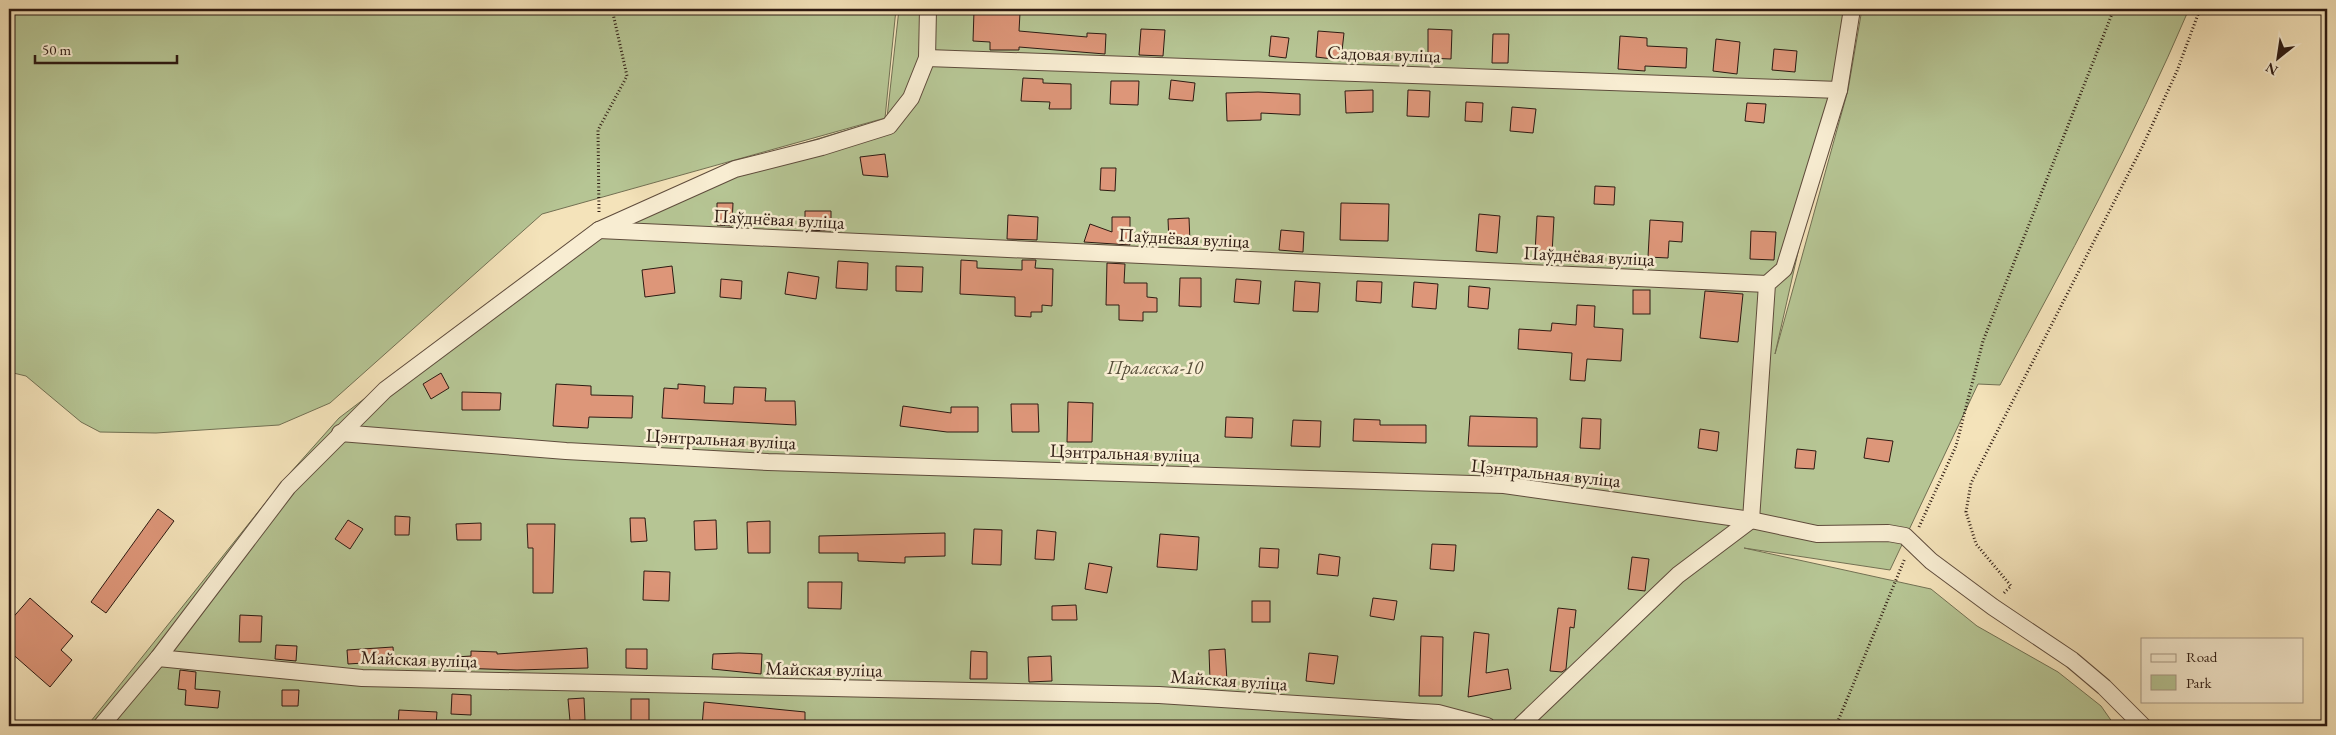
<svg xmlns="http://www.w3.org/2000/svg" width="2336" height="735" font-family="'EB Garamond',serif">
  <rect width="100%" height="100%" fill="#f4e3ba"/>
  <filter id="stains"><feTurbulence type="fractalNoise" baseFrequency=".004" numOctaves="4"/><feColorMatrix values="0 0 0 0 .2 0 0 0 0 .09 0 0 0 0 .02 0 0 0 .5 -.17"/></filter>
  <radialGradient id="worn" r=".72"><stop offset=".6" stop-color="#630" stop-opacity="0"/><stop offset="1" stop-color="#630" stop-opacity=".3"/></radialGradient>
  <!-- green -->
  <g fill="#b6c594" stroke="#727053">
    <path d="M9,9h887l-11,109 -343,96 -212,189 -51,22 -123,8 -56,-1 -19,-10 -55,-46 -17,-4z"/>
    <path d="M899,9h954l-78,345 73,-264 14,-81h327c-55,129 -122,252 -189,376l-22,-1 -88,186 -146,-22 187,41 46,37 81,46 43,34 14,20h-2028l195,-244 57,-64 251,-191 144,-63 153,-46z"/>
  </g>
  <!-- building -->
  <g fill="#dd9679" stroke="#2d1a12">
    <path d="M974,11l46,2 -1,18 68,6v-4l19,1 -1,20 -86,-7v3h-29v-8l-17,-1z"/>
    <path d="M1141,29l24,1 -2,26 -24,-1z"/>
    <path d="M1428,29l24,1 -1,29 -23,-1z"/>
    <path d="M1318,31l26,2 -3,27 -25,-3z"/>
    <path d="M1493,34h16l-1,29h-16z"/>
    <path d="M1271,36l18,2 -3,20 -17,-2z"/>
    <path d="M1620,36l27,2v8l40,2 -1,20 -41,-2v5l-27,-2z"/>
    <path d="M1716,39l24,3 -3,32 -24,-3z"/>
    <path d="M1774,49l23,2 -2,21 -23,-2z"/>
    <path d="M1023,78l20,1v4l28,1v25h-22l1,-7 -29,-1z"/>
    <path d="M1171,80l24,3 -2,18 -24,-2z"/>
    <path d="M1111,81h28l-1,24 -28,-1z"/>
    <path d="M1373,90v22l-27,1 -1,-22z"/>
    <path d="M1408,90l22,1 -1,26 -22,-1z"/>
    <path d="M1258,92l42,2v21l-39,-2v7l-34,1 -1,-28z"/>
    <path d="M1466,102l17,1 -1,19 -17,-1z"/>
    <path d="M1747,103l19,1 -2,19 -19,-2z"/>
    <path d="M1512,107l24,2 -3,24 -23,-2z"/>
    <path d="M885,154l3,23 -25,-2 -3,-18z"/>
    <path d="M1101,168h15l-1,23 -15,-1z"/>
    <path d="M1595,186l20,1 -1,18 -20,-1z"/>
    <path d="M717,203h16l-1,23 -15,-1z"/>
    <path d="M1341,203l48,1 -1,37 -48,-1z"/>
    <path d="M805,211h26v20l-26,-1z"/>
    <path d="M1479,214l21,2 -3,37 -21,-2z"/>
    <path d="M1008,215l30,2 -1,23 -30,-1z"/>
    <path d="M1537,216l17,1 -2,37 -17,-1z"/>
    <path d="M1112,217h18v28l-46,-3 6,-18 22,8z"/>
    <path d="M1189,218l1,24 -21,1 -1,-24z"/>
    <path d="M1650,220l33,2 -1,20 -13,-1 -1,17 -20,-1z"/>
    <path d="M1281,230l23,2 -1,20 -24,-2z"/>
    <path d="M1751,231l25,1 -2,28 -24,-1z"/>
    <path d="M961,260l16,1v7l45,2v-10h14l-1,8 18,1 -1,37 -10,-1v7h-11v5l-16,-1v-19l-55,-3z"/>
    <path d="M838,261l30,2 -1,27 -31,-2z"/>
    <path d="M1107,263l18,1 -1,19h23v14l10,1v14h-14v9l-24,-1v-15h-13z"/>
    <path d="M672,266l3,27 -30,4 -3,-27z"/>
    <path d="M896,266l27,1 -1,25 -26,-1z"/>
    <path d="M788,272l31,5 -3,22 -31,-5z"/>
    <path d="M1180,278h21v29l-22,-1z"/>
    <path d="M721,279l21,2 -1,18 -21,-2z"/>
    <path d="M1236,279l25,2 -2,23 -25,-2z"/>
    <path d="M1295,281l25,2 -2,29 -25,-1z"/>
    <path d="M1357,281l25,1 -1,21 -25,-2z"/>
    <path d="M1414,282l24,2 -2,25 -24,-2z"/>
    <path d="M1469,286l21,2 -2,21 -20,-2z"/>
    <rect x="1633" y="290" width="17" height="24"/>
    <path d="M1705,291l38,3 -5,48 -38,-4z"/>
    <path d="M1577,305l18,1 -1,21 29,2 -2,32 -34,-2 -2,22 -15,-1 2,-27 -54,-4 1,-20 32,2 1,-8 24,2z"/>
    <path d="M441,373l8,15 -18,11 -8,-15z"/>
    <path d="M556,384l35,2v9l42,1 -1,22 -43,-1 -1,11 -35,-2z"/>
    <path d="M678,384l27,2 -1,17 29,1 1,-17 32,1 -1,13h30l1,24 -134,-7 2,-30 14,1z"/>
    <path d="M462,392l39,1 -1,17h-38z"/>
    <path d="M1068,402l25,1 -1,39h-25z"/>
    <path d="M1011,404h27l1,28h-27z"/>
    <path d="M903,406l48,7v-6h27v25h-31l-47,-6z"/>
    <path d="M1470,416l67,2v29l-69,-1z"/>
    <path d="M1226,417l27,1 -1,20 -27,-1z"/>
    <path d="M1582,418l19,1 -1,30 -20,-1z"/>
    <path d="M1354,419l26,1v5h46v18l-73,-2z"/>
    <path d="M1293,420l28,1 -1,26 -29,-1z"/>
    <path d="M1700,429l19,3 -2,19 -19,-3z"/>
    <path d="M1867,438l26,3 -4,21 -25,-4z"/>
    <path d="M1797,449l19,2 -2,18 -19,-1z"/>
    <path d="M158,509l16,12 -68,92 -15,-11z"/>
    <path d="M395,516l15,1 -1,18h-14z"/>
    <path d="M630,518h15l2,23 -16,1z"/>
    <path d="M348,520l15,9 -13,20 -15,-10z"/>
    <path d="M716,520l1,29 -22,1 -1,-29z"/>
    <path d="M770,521v32h-22l-1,-31z"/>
    <path d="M481,523v17h-24l-1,-16z"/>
    <path d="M527,524h28l-2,69h-20v-45h-5z"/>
    <path d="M974,529l28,1 -1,35 -29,-1z"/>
    <path d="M1037,530l19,2 -2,28 -19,-1z"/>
    <path d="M945,533v23l-40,1v6l-47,-2v-8h-39v-17z"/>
    <path d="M1160,534l39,3 -2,33 -40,-3z"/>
    <path d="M1432,544l24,1 -2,26 -24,-2z"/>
    <path d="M1260,548l19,1 -1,19 -19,-1z"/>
    <path d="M1319,554l21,3 -2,19 -21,-2z"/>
    <path d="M1632,557l17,2 -4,32 -17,-2z"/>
    <path d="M1089,563l23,4 -5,26 -22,-4z"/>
    <path d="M644,571l26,1 -1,29 -26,-1z"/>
    <path d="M808,582h34l-1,27 -33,-1z"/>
    <path d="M30,598l43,38 -12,14 11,10 -22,27 -41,-36v-29z"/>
    <path d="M1373,598l24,3 -3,19 -24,-4z"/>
    <rect x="1252" y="601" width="18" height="21"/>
    <path d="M1076,605l1,15h-25v-14z"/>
    <path d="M1558,608l18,2 -2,18 -4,-1 -4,42 -4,3 -12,-1z"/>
    <path d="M240,615l22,1 -1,26h-22z"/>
    <path d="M1474,632l15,2 -3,39 22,-4 3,20 -43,8z"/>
    <path d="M1421,636l22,1 -1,59h-23z"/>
    <path d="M276,645l21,1 -1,15 -21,-2z"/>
    <path d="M393,647l1,14 -46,3 -1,-14z"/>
    <path d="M587,648l1,20 -71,2 -61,-2v-11l15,-1v-5l26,1v2z"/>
    <path d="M626,649h21v20l-21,-1z"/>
    <path d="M1225,649l2,32h-17l-1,-31z"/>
    <path d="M971,651l16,1v27h-17z"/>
    <path d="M739,653l23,1 -1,20 -49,-5 1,-15z"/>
    <path d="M1309,653l29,3 -4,28 -28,-3z"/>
    <path d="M1051,656l1,25 -23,1 -1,-25z"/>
    <path d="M180,670l16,2 -1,17 25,2 -2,17 -33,-3 1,-15 -8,-1z"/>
    <path d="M282,690h17l-1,16h-16z"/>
    <path d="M452,694l19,1v20l-20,-1z"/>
    <path d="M584,698l1,22 -15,1 -2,-22z"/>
    <rect x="631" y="699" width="18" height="27"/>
    <path d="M704,702l101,10v14h-103z"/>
    <path d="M399,710l38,2 -1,14h-38z"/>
  </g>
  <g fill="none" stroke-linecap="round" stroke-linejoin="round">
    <!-- minor casing -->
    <g stroke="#5f4c3c" stroke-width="18">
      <g id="minor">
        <path d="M927,58l912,32"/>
        <path d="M599,230l1168,54"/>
        <path d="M340,433l226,18 202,11 736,23 247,35 66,14 71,-1 17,3 26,25 62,46 79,53 32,27 39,39"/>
        <path d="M158,658l204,20 797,17 279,18 49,13"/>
        <path d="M101,726l57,-68 130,-171 97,-97 214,-160 136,-61 87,-22 67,-21 22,-28 16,-40 1,-49"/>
        <path d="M1520,726l158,-151 73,-55 16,-236 17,-15 55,-179 13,-81"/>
      </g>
    </g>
    <!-- path -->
    <g stroke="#2d1a12" stroke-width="3" stroke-dasharray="1 2.5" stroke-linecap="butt">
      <path d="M599,212l-1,-82 29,-54 -15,-67"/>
      <path d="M1919,527l37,-81 27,-105 131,-332"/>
      <path d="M2004,593l7,-7 -35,-42 -10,-32 5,-29 172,-338 34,-74 23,-62"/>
      <path d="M1836,726l69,-168"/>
    </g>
    <!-- minor -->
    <use href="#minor" stroke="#f8edd2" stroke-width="16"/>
  </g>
  <g text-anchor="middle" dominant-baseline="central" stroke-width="5" stroke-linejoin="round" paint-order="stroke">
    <!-- street labels -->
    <g font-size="19" fill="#2d1a12" stroke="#f8edd2">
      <text transform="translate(1384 54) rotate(2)">Садовая вуліца</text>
      <text transform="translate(779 219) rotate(3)">Паўднёвая вуліца</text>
      <text transform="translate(1184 238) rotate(3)">Паўднёвая вуліца</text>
      <text transform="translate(1589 256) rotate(3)">Паўднёвая вуліца</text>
      <text transform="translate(721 439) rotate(3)">Цэнтральная вуліца</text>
      <text transform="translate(1125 453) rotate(2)">Цэнтральная вуліца</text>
      <text transform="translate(1546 473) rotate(6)">Цэнтральная вуліца</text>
      <text transform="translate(419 659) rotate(2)">Майская вуліца</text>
      <text transform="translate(824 669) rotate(1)">Майская вуліца</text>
      <text transform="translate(1229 680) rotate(4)">Майская вуліца</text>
    </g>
    <!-- park labels -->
    <g font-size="19" font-style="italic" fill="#564d39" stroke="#f8edd2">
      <text x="1155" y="367">Пралеска-10</text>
    </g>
  </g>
  <!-- margin -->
  <rect width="2336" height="735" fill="none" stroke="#f4e3ba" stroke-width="30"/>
  <rect x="10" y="10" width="2316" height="715" fill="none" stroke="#2d1a12" stroke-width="2.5"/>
  <rect x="15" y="15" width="2306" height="705" fill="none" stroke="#2d1a12"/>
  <!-- legend -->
  <rect x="2141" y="638" width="162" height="65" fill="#f8edd2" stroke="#a79985"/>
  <rect x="2151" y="654" width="25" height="8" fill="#f8edd2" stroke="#a79985"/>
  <text x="2186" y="662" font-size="15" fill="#2d1a12">Road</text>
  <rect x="2151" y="675" width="25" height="15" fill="#b6c594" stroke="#a79985"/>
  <text x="2186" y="688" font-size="15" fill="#2d1a12">Park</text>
  <!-- north arrow -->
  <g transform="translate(2278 58) rotate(210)" stroke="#f8edd2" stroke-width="4" paint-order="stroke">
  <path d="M0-4L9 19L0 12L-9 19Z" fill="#2d1a12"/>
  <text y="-8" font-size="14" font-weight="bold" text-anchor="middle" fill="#2d1a12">N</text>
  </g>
  <!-- scale -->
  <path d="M35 55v8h142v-8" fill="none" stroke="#2d1a12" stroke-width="2.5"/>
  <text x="42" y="55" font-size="15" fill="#2d1a12" stroke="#f8edd2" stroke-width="4" paint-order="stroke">50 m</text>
  <rect width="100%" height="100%" filter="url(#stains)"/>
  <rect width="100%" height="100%" fill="url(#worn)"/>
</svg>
